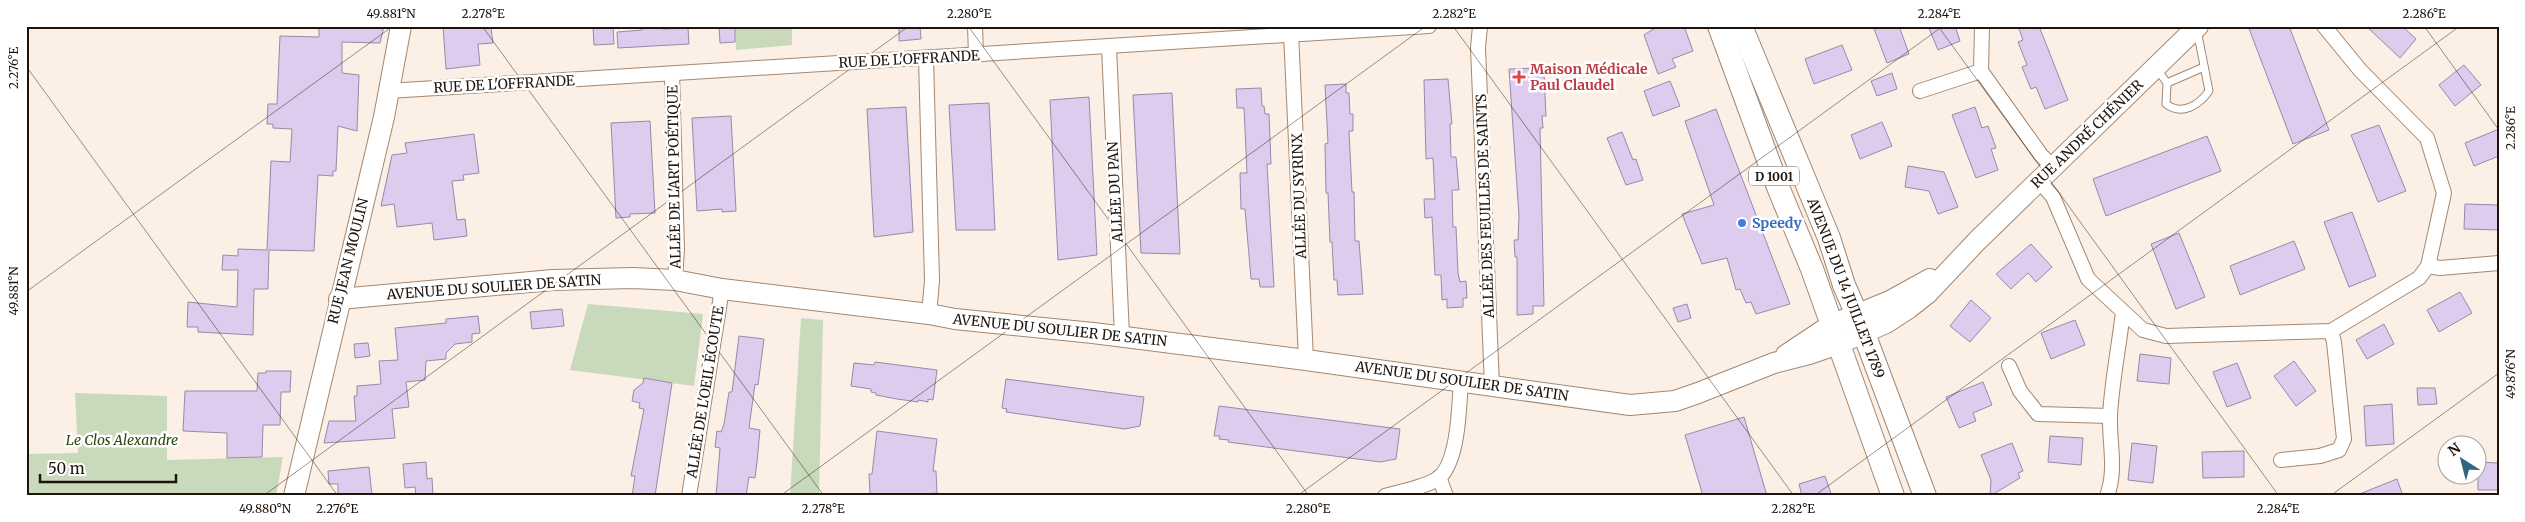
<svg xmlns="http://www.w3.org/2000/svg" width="2525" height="522" font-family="Merriweather,serif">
  <rect width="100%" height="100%" fill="#fcefe5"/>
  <!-- green -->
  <g fill="#c9dabc">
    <path d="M735,26h57v19l-56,5z"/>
    <path d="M588,304l115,10 -9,72 -124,-16z"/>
    <path d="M801,318l22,2 -4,176h-29z"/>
    <path d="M75,393l92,3v64l116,-3 -7,39h-250v-42l52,-1z"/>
  </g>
  <!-- building -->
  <g fill="#dce" stroke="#9989a9">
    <path d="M319,26h65l-4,17 -38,-1v31l17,2 -2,56 -19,-5 -2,45h-3v5l-15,-1 -4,76 -45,-1 -1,39h-14l-1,46 -55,-3v-5h-11l1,-25 49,5 1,-37h-16l1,-15 15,1v-7l29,1 4,-89 19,1 2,-33 -19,-1v-4h-6l1,-20h9l3,-68 39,1z"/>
    <path d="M443,26l48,2 2,15 -15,1 2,21 -34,4z"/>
    <path d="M593,26h20l1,18 -20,1z"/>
    <path d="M642,26h20l1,3 25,-1 1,16 -71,4 -1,-16 25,-2z"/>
    <path d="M719,26h16v16l-15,1z"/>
    <path d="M899,26h21l1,13 -22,2z"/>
    <path d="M1658,26h26l9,25 -21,8 4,8 -18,7 -14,-39z"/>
    <path d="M1873,26h26l10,28 -22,9z"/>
    <path d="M1928,26h27l5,15 -22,9z"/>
    <path d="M2018,26h21l29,74 -23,9 -9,-22 -5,2 -9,-22 5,-2 -9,-23 5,-2z"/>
    <path d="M2248,26h41l40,104 -36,14z"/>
    <path d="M2366,26h36l14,13 -16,19z"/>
    <path d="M1842,45l10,25 -38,14 -9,-25z"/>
    <path d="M2464,65l17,20 -26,21 -16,-21z"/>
    <path d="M1540,68v6l4,-1 2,43h-4l1,12h-3l4,178h-11v8l-16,1v-58h-2l-1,-17h4l1,-24 -10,-147z"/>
    <path d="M1892,73l5,16 -20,7 -6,-15z"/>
    <path d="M1448,79l4,45h-2l1,33h5l3,33h-7l1,37h3l2,46 2,9 6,-1 1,17h-4v9l-16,1v-9l-5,1 -1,-25h-6l-3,-58 -7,1 -1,-19h11l-2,-41 -7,1 -2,-79z"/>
    <path d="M1670,81l10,25 -27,10 -9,-25z"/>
    <path d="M1346,84v9h3l1,21h3v17h-4l3,61h2l1,49h4l4,53 -25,1 -1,-15h-3l-2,-38h-2l-2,-49h-2l-1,-49 3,-1 -3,-58z"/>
    <path d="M1261,88l1,18h2l1,8h4l2,50h-4l7,123h-14l-1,-8h-8l-6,-70h-4l-1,-36h7l-3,-65h-7l-1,-19z"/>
    <path d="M1172,93l8,161 -39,-1 -8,-158z"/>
    <path d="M1089,97l8,158 -39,5 -8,-160z"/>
    <path d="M989,103l6,127h-39l-7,-125z"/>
    <path d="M906,107l7,125 -39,5 -7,-128z"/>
    <path d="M1975,107l7,21 6,-2 8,22 -5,1 7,21 -22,8 -24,-63z"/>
    <path d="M1716,109l8,22 66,173 -34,10 -5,-12 -5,1 -6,-14 -4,1 -9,-32 -25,6 -20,-50 32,-9 -29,-84z"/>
    <path d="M731,116l5,95 -14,1v-3l-25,2 -5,-93z"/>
    <path d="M650,121l5,92 -25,1v3l-14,1 -5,-95z"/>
    <path d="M1882,122l10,24 -32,13 -9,-24z"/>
    <path d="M2379,125l27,66 -28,11 -27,-67z"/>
    <path d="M2499,129v27l-25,10 -9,-23z"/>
    <path d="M1622,132l11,28 3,-1 7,21 -17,5 -19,-47z"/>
    <path d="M474,134l5,39 -16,2 1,5 -12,1 5,39 8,-1 2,17 -33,4 -2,-17 -35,4 -3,-23 -13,2 11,-51 15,-2 -2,-10z"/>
    <path d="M2207,136l14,35 -115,45 -13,-37z"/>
    <path d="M1908,166l36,6 14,35 -20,7 -9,-23 -24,-4z"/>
    <path d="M2465,204l34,1v25l-35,-1z"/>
    <path d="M2352,212l24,64 -27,11 -25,-65z"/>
    <path d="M2179,233l26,64 -29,12 -25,-65z"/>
    <path d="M2294,241l11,28 -65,26 -10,-29z"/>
    <path d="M2031,244l21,23 -16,15 -8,-9 -17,16 -15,-15z"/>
    <path d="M2460,292l12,21 -33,19 -12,-22z"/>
    <path d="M1971,300l20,18 -21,24 -20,-16z"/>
    <path d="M1687,304l4,14 -13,4 -5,-14z"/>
    <path d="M562,309l2,17 -32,3 -2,-17z"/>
    <path d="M478,316l2,17 -8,1v8l-17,2 -9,9v6l-20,2 -1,19 -19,2 3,25 -17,2 3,29 -71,5 5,-22h27l-2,-25h3v-10l24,-2 -2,-23 19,-1 -3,-32 51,-5v-4z"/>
    <path d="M2075,320l10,25 -34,14 -10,-26z"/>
    <path d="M2384,324l10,20 -27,15 -11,-19z"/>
    <path d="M739,336l25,3 -6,46 -3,-1 -6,44 11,2 -3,32 -2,16 -6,-1 -3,19h-30l4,-48 -5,-1 2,-16 4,1 3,-8 5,-32h3z"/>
    <path d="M368,343l2,13 -15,2 -1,-14z"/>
    <path d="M2140,354l31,4 -2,26 -32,-3z"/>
    <path d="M2294,361l22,30 -20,15 -22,-30z"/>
    <path d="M875,362l62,8 -4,30 -5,-1v3l-10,-2v2l-21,-3 -21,-4v-2l-5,-1v-3l-20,-3 3,-23 20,2z"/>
    <path d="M2237,363l14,35 -24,9 -14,-35z"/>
    <path d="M266,371h25l-1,21h-9l-1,33h-17l-1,32 -35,1v-25l-44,-2 2,-40h72l1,-18h8z"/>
    <path d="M644,378l28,5 -17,113h-23l3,-20h-4l13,-67 -5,-1 1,-5 -8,-2 2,-11 9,-7z"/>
    <path d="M1006,379l138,18 -4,29 -15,3 -119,-17 1,-3 -5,-1z"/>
    <path d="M1983,382l9,23 -19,8 3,8 -17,7 -13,-31z"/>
    <path d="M2417,388h18l2,16 -19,1z"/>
    <path d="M2392,404l2,40 -28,2 -2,-40z"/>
    <path d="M1219,406l181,23 -4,30 -16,3 -152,-20 1,-2 -10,-1 1,-3h-6z"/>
    <path d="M1744,417l23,79h-64l-18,-61z"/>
    <path d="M877,431l60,8 -4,32h3l1,22 -40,3 -27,-2 -1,-20h3z"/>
    <path d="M2050,436l33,2 -2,27 -33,-3z"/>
    <path d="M2012,443l11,28 -5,2 2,5 -30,18 1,-16 -10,-25z"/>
    <path d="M2132,443l25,3 -4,37 -25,-3z"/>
    <path d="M2244,451v26l-41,1 -1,-26z"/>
    <path d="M426,462l1,17 5,-1 1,18h-17l-1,-9 -10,1 -2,-24z"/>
    <path d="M2478,462l21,1v27h-21z"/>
    <path d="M369,467l3,29h-34v-12h-9l-1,-13z"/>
    <path d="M1825,476l7,20h-30l-3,-12z"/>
    <path d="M2397,479l6,17h-46v-1z"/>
  </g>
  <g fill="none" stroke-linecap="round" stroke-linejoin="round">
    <!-- lane casing -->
    <g stroke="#a4876f" stroke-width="9">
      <g id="lane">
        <path d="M2157,69l10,14 -1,21c16,12 33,1 43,-13l-12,-61"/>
        <path d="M2167,83l37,-16"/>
      </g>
    </g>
    <!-- street casing -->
    <g stroke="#a4876f" stroke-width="16">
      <g id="street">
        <path d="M975,26l1,29"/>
        <path d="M1480,26l-2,22 14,338"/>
        <path d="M1982,26l-1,45 60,84 12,12"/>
        <path d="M1291,33l15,327"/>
        <path d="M1109,47l13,289"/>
        <path d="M926,58l6,223 -3,33"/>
        <path d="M672,74l5,175 -2,31"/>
        <path d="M388,91l1041,-65"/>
        <path d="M1920,91l61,-20"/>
        <path d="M2039,181l14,16 35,82 55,51 23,6 165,-5 88,-53 9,-12 16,-73 -17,-55 -67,-68 -36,-44"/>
        <path d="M2428,266l12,2 59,-5"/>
        <path d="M2009,366l11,25 18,23 72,2"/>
        <path d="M2281,460l39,-4 19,-6 5,-11 -10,-97 -3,-11"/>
        <path d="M1439,477l7,19"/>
        <path d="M689,496l33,-207"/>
        <path d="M1385,496c14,-4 45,-10 55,-19 19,-19 19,-71 21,-97"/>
        <path d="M2107,496c10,-27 2,-53 3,-81 2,-34 9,-69 13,-103"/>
      </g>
    </g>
    <!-- secondary casing -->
    <g stroke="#a4876f" stroke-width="22">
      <g id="secondary">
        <path d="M339,299l214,-19 80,-2 42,2 47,9 207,25 26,5 138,14 213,27 324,45 45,-4 23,-8 76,-30 35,-9 29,-10 48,-21 23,-15 19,-15 49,-52 221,-215"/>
        <path d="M1786,355l45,-30 59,-24 40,-22"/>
        <path d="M294,496l90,-379 17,-91"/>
      </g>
    </g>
    <!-- primary casing -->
    <g stroke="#a4876f" stroke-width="24">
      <g id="primary">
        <path d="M1719,26l59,161 34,82 81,227"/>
        <path d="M1741,26l88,212 15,47 13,30 68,181"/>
      </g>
    </g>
    <!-- lane -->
    <use href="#lane" stroke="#fff" stroke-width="7"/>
    <!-- street -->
    <use href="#street" stroke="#fff" stroke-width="14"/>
    <!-- secondary -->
    <use href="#secondary" stroke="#fff" stroke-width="20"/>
    <!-- primary -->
    <use href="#primary" stroke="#fff" stroke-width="22"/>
  </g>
  <!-- ticks -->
  <path fill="none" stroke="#1f140b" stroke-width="1" stroke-opacity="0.45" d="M482,26l342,470M968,26l341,470M1453,26l341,470M1938,26l341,470M2424,26l75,104M26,66l312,430M26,292l367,-266M263,496l646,-470M780,496l646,-470M1297,496l646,-470M1814,496l646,-470M2330,496l169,-123"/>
  <!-- markers -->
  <path fill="#e0444e" stroke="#fff" stroke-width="2" d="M1516.5 69.5h5v5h5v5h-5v5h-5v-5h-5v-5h5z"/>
  <circle fill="#3f7fe0" stroke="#fff" stroke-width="2" cx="1742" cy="223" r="5"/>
  <g text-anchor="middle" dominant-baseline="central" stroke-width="5" stroke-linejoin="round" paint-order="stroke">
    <!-- shield labels -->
    <rect fill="#fff" stroke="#625a54" stroke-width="1" x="1749" y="166.5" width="50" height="19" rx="4"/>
    <g font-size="12" font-weight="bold" fill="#1f140b">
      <text x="1774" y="176">D 1001</text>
    </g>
    <!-- street labels -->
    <g font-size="14" fill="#1f140b" stroke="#fff">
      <text transform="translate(909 59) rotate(-3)">RUE DE L'OFFRANDE</text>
      <text transform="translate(504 84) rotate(-3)">RUE DE L'OFFRANDE</text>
      <text transform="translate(2087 134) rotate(-44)">RUE ANDRÉ CHÉNIER</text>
      <text transform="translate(674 177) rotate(-91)">ALLÉE DE L'ART POÉTIQUE</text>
      <text transform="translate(1115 192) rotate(-93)">ALLÉE DU PAN</text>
      <text transform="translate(1299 196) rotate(-92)">ALLÉE DU SYRINX</text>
      <text transform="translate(1485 206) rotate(-92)">ALLÉE DES FEUILLES DE SAINTS</text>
      <text transform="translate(348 261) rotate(-76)">RUE JEAN MOULIN</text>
      <text transform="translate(494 287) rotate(-4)">AVENUE DU SOULIER DE SATIN</text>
      <text transform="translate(1846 288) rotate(69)">AVENUE DU 14 JUILLET 1789</text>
      <text transform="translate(1060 330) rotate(6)">AVENUE DU SOULIER DE SATIN</text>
      <text transform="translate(1462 381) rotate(8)">AVENUE DU SOULIER DE SATIN</text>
      <text transform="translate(705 392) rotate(-81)">ALLÉE DE L'OEIL ÉCOUTE</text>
    </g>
    <!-- health labels -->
    <g font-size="14" font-weight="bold" fill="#be3a42" stroke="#fff" text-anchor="start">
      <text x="1530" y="69">Maison Médicale<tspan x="1530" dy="16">Paul Claudel</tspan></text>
    </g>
    <!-- shop labels -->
    <g font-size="14" font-weight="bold" fill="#366cbe" stroke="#fff" text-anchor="start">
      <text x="1752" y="223">Speedy</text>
    </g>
    <!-- park labels -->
    <g font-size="14" font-style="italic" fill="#2b4905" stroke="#fff">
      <text x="122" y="440">Le Clos Alexandre</text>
    </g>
  </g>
  <!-- border -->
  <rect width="2525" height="522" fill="none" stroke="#ffffff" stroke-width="55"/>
  <!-- north arrow -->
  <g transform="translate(2462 460) rotate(324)"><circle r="24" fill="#ffffff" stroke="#a5a19d"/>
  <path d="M0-4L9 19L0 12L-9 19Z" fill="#326582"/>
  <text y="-8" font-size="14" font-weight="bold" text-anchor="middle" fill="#1f140b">N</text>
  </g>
  <!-- scale -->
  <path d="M40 474v8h136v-8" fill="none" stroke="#1f140b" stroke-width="2.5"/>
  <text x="48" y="474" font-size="15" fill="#1f140b" stroke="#ffffff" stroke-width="4" paint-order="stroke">50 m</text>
  <rect x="28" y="28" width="2470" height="466" fill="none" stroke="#1f140b" stroke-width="2"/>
  <g font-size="12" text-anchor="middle" fill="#1f140b">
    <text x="391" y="18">49.881°N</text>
    <text x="483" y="18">2.278°E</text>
    <text x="969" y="18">2.280°E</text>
    <text x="1454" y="18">2.282°E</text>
    <text x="1939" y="18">2.284°E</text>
    <text x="2424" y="18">2.286°E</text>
    <text transform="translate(14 68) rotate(-90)" y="4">2.276°E</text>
    <text transform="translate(2511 128) rotate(-90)" y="4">2.286°E</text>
    <text transform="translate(14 291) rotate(-90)" y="4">49.881°N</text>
    <text transform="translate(2511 374) rotate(-90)" y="4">49.876°N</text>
    <text x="265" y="513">49.880°N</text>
    <text x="337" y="513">2.276°E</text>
    <text x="823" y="513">2.278°E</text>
    <text x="1308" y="513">2.280°E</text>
    <text x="1793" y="513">2.282°E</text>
    <text x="2278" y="513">2.284°E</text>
  </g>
</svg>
